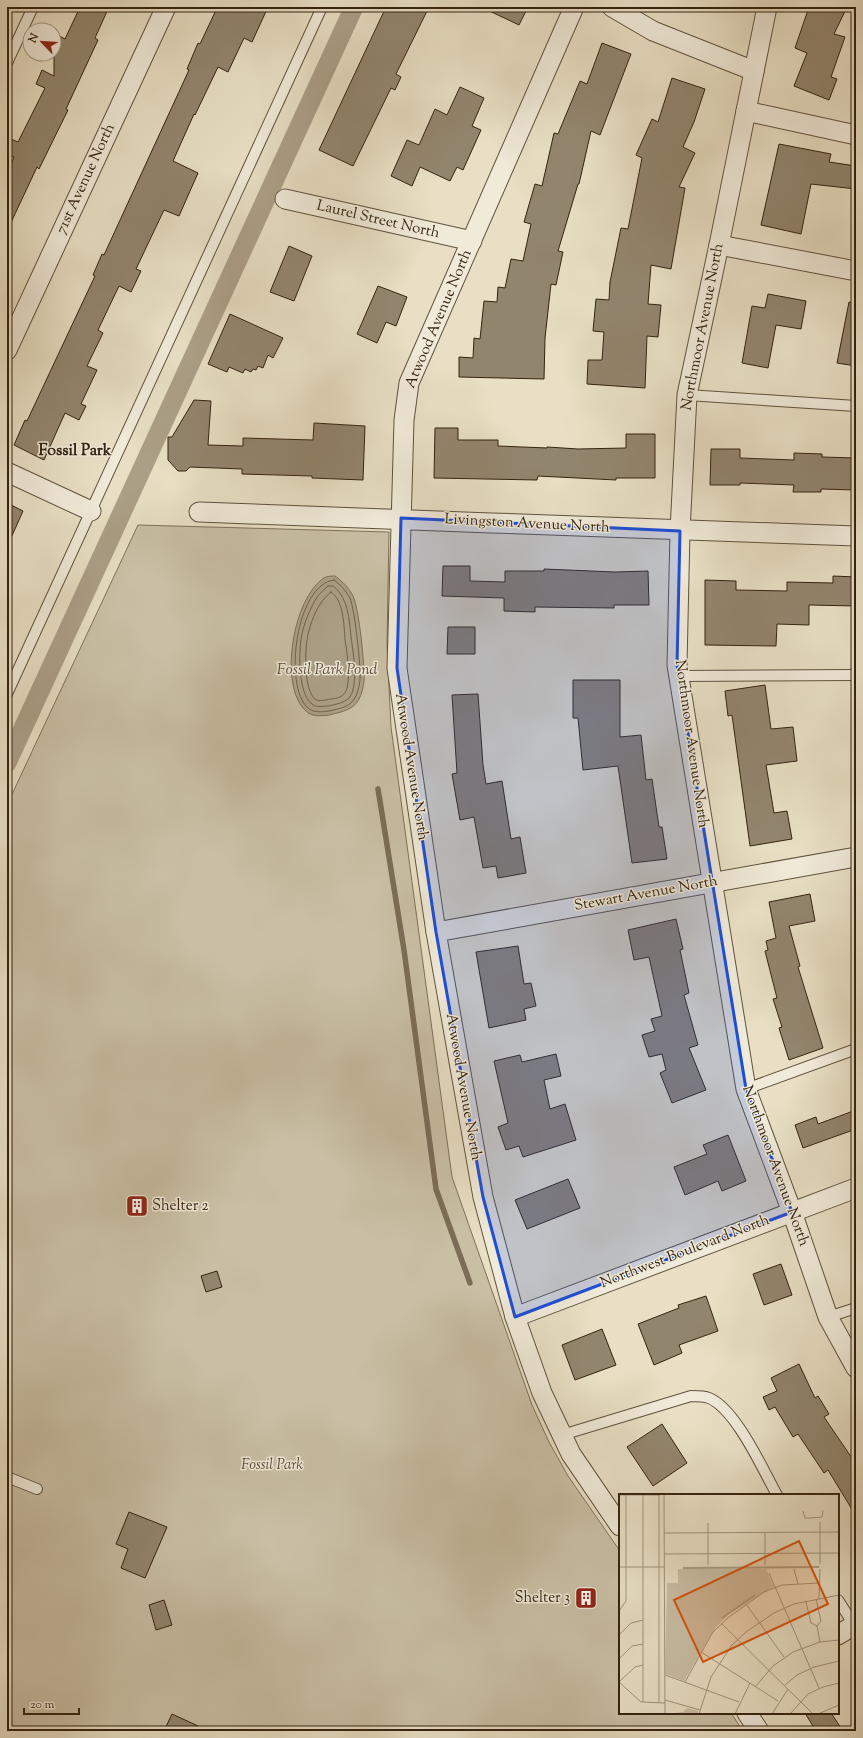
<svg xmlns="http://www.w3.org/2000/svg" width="863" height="1738" font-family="'Sorts Mill Goudy',serif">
  <rect width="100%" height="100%" fill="#e8dfc4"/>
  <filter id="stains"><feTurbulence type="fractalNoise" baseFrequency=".005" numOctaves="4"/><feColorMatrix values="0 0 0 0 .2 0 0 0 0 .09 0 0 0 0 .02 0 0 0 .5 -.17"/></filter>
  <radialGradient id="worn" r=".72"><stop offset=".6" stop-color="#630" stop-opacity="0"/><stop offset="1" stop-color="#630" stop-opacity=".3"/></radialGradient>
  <!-- green -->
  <path fill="#c9bfa5" stroke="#7e715a" d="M138,525l251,7 -2,113 4,82 61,450 80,228 17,37 19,34 52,75v162h111l12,18h-736v-926z"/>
  <!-- water -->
  <path fill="#ab9f87" stroke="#7b6d57" d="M335,576c8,6 14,12 18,20 6,12 12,71 11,85 -1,9 -4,21 -12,26 -8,5 -15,6 -23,8 -7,1 -18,2 -23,-4 -28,-25 -13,-113 18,-133 3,-2 8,-2 11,-2z"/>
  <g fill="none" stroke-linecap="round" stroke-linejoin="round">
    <!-- shore -->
    <g stroke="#70614c" stroke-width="1">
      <path d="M334,580c7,5 12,11 16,18 5,13 11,68 10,82 -1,8 -3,17 -9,23 -6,5 -14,6 -22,8 -7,1 -15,2 -21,-3 -25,-22 -12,-124 26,-128z"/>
      <path d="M328,586h5c17,13 16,38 19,58 2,14 6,44 -3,54 -5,5 -13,6 -20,8 -5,0 -13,2 -17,-2 -14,-11 -13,-49 -11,-65 2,-14 9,-30 16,-42 3,-4 8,-8 11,-11z"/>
      <path d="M331,592c13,8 13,35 14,48 2,11 7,46 -1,54 -4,4 -9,5 -14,5 -4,1 -11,3 -15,0 -11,-9 -10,-46 -8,-59 2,-15 11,-39 24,-48z"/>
    </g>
    <!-- stream -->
    <path stroke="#7b6d57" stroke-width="5.5" d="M378,789l26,161 32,239 34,94"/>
    <!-- canal -->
    <path stroke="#ab9f87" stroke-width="19" d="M7,763l347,-756"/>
  </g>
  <!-- building -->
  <g fill="#92856e" stroke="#342310">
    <path d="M80,7h29l-14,31 3,2 -32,69 2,1 -29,59 -2,-2 -30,64v-57l7,-17 -7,-3v-5l4,-10 7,3 27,-54 -9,-4 6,-14 12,6v-43l11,6z"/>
    <path d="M268,7l-16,35 -8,-4 -16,34 -10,-5 -23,48 -1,-1 -21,47 25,12 -19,43 -15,-6 -28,59 5,2 -10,21 -12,-6 -21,44 5,3 -16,33 10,4 -16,34 5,2 -7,14 -14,-7 -21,47 -30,-15 11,-25 2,1 68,-145 -2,-1 9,-21 2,1 85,-185 -2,-1 11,-26 2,1 17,-36z"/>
    <path d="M386,7h43l-33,67 5,3 -6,13 -4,-2 -38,78 -34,-16z"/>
    <path d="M481,7h47l-9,18z"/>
    <path d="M809,7h38l-13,27 11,3 -14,40 6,2 -8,21 -35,-14 13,-33 -12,-5z"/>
    <path d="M602,43l29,11 -31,81 -9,-4 -12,53h-1l-20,67 5,1 -7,33 -5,-1 -6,54 -1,41 -85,-2v-20l14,1 1,-20 6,1 4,-38 13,1 1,-15 7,1 6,-29 12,2 8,-37 -7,-2 11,-38 7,2 12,-53 4,1 22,-53 7,3z"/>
    <path d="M672,78l33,11 -11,33 -11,25 12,6 -16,34 6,1 -14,81 -20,-4 -3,39 13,1 -3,32 -11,-1 -2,52 -58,-4 1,-24h14l2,-28 -11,-1 3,-32 13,1 1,-18 11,-54 7,1 14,-71 -6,-3 16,-36 6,3z"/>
    <path d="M460,87l24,11 -12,28 9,4 -18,40 -6,-3 -7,14 -30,-14 -8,19 -21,-10 16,-36 12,5 16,-36 12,6z"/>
    <path d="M779,144l52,10 -2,8 27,4v23l-45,-5 -10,50 -40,-9z"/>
    <path d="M289,246l23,10 -18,45 -24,-9z"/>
    <path d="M378,286l29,11 -11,29 -10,-4 -9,21 -20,-9z"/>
    <path d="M768,294l38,7 -5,28 -25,-4 -8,43 -26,-5 10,-57 13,2z"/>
    <path d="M849,302l7,1v63l-19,-3z"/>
    <path d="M230,314l53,24 -10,20 -5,-3 -5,13 -5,-2 -2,4 -3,-1 -2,3 -6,-3 -2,4 -14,-6 -2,5 -19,-8z"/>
    <path d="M194,400l17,1 -3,44 35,1v-8l70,2 1,-17 51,3 -2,54 -51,-2v-2l-70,-2v-5l-52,-2 -4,4h-8l-10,-11v-23h4z"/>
    <path d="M435,428h23v12h40v6l49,2v-1l31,2 48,-1v-14h29v44h-39v2l-78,-4 -1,4 -103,-2z"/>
    <path d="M711,449h29v9l54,2v-7l28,1v3l34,1v32l-35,-1v3h-28l1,-7 -54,-2v2h-30z"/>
    <path d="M7,503l16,8 -16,36z"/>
    <path d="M443,566h27v15l35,1v-11h39v-2l71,3 33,-1 1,34h-35v3l-79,-1v5l-31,-1v-13l-62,-2z"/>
    <path d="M833,576l23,1v29l-47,-1v20l-32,-1 -1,22 -71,-1v-65l31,1v9l51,1v-9l46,1z"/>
    <path d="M448,627h27v27h-28z"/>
    <path d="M573,680h47v57l21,-2 5,45 6,-1 7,48h3l5,32 -35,4 -14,-97 -35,4 -5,-52h-5z"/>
    <path d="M765,685l6,44 22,-2 4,34 -31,4 8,48 13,-2 5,28 -42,7 -18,-131 -4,1 -3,-25z"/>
    <path d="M478,694l5,71 3,19 16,-3 9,58 9,-2 6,36 -28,5 -2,-12 -13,2 -9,-51 -14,3 -8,-46 5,-1 -5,-78z"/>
    <path d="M810,894l5,27 -26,5 11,40 -2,1 25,81 -34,12 -10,-32 3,-1 -9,-28 4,-1 -12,-47 3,-1 -2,-9 10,-3 -7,-36z"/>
    <path d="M676,919l7,30 -3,1 9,43 -5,2 14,50 -9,3 17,42 -34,13 -12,-30 6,-3 -4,-16 -13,3 -7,-22 13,-4 -4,-12 11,-3 -13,-59 -15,3 -6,-30z"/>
    <path d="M518,946l6,38 7,-1 5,23 -12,3 2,11 -37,8 -13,-76z"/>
    <path d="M556,1054l5,22 -17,4 6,29 15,-5 11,36 -53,17 -4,-11 -13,4 -8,-23 10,-4 -14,-62 26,-6 2,7z"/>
    <path d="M856,1110v19l-53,19 -8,-23 21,-8 2,7z"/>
    <path d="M728,1135l18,46 -24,10 -4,-10 -33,14 -11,-28 33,-13 -4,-9z"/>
    <path d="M568,1179l12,29 -53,21 -12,-29z"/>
    <path d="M781,1264l11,31 -28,10 -11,-31z"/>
    <path d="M217,1271l5,16 -16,5 -5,-16z"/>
    <path d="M706,1296l12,35 -39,14 3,8 -28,12 -16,-41 41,-16 -1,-3z"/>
    <path d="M602,1329l14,36 -41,15 -13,-35z"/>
    <path d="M799,1364l16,34 3,-2 11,18 -5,3 32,47v52l-28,-46 -4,3 -26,-39 -5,3 -18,-30 -6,3 -6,-13 14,-6 -6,-13z"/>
    <path d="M662,1424l25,39 -34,23 -26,-39z"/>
    <path d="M129,1512l38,15 -22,51 -24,-10 7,-19 -12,-5z"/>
    <path d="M164,1600l8,25 -16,5 -7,-25z"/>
    <path d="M805,1713h26l12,18h-27z"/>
    <path d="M172,1714l37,17h-45z"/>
  </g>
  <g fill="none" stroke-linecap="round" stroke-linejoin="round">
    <!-- service casing -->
    <g stroke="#61523d" stroke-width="12">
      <g id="service">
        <path d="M7,63l26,-56"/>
        <path d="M687,395l169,11"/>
        <path d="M679,676l177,-1"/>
        <path d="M7,694l315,-687"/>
        <path d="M746,1089l110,-40"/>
        <path d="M828,1317l28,-9"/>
        <path d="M562,1435l129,-39c6,0 13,0 18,2 27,11 54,72 68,97"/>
        <path d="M7,1477l30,12"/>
        <path d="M838,1600l16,25"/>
      </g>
    </g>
    <!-- minor casing -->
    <g stroke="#61523d" stroke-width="21">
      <g id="minor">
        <path d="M574,7l-165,376 -5,37 -7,248 39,264 47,265 32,120 27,76 29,61 49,72"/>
        <path d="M612,7l41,24 101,40"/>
        <path d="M767,7l-48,238 -32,150 -7,136 -3,134 69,424 46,123 36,105 28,51"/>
        <path d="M746,111l110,24"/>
        <path d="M285,199l187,42"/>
        <path d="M719,245l137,26"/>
        <path d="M7,350l159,-343"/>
        <path d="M7,472l84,39"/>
        <path d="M199,512c219,7 438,18 657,24"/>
        <path d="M436,932l420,-75"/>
        <path d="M515,1317l341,-129"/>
        <path d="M838,1635l18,-11"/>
        <path d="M747,1713l12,18"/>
      </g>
    </g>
    <!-- service -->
    <use href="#service" stroke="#f0ead9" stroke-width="10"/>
    <!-- minor -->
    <use href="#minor" stroke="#f0ead9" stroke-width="19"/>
  </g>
  <!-- marked area -->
  <path fill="#1d4ed8" fill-opacity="0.2" stroke="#1d4ed8" stroke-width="3" stroke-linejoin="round" d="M401,518l279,13 -3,134 69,424 46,123 -277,105 -32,-120 -47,-265 -39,-264z"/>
  <!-- icons -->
  <defs>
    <g id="building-square" transform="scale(1.15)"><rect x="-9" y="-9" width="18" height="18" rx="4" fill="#8f2418" stroke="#f0ead9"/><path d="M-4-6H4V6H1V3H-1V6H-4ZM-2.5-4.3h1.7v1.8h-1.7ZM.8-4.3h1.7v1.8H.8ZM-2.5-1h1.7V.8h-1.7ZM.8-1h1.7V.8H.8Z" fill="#fff"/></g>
  </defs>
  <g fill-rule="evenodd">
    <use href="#building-square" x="137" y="1206"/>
    <use href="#building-square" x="586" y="1598"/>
  </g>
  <g text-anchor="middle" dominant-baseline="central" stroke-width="3" stroke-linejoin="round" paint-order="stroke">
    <!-- street labels -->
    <g font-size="15" fill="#342310" stroke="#f0ead9">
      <text transform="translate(86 179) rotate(-65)">71st Avenue North</text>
      <text transform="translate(378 220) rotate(13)">Laurel Street North</text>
      <text transform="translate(439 319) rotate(-67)">Atwood Avenue North</text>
      <text transform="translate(703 327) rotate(-79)">Northmoor Avenue North</text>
      <text transform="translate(527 524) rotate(3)">Livingston Avenue North</text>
      <text transform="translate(691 744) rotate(82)">Northmoor Avenue North</text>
      <text transform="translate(411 767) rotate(81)">Atwood Avenue North</text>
      <text transform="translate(646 894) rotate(-10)">Stewart Avenue North</text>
      <text transform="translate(463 1087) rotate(80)">Atwood Avenue North</text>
      <text transform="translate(775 1166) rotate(70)">Northmoor Avenue North</text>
      <text transform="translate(685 1252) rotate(-21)">Northwest Boulevard North</text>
    </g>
    <!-- poi labels -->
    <g font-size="15" fill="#342310" stroke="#f0ead9" text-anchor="start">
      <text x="152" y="1206">Shelter 2</text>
      <text x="570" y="1598" text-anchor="end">Shelter 3</text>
    </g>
    <!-- park labels -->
    <g font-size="15" font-style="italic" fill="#594a35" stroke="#f0ead9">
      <text x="272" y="1465">Fossil Park</text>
    </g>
    <!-- neighbourhood labels -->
    <g font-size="16" font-weight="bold" fill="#342310" stroke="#f0ead9">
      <text x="75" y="451">Fossil Park</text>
    </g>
    <!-- water labels -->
    <g font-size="16" font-style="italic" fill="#5e4e3a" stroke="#f0ead9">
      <text x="327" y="670">Fossil Park Pond</text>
    </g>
  </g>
  <!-- overview -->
  <g transform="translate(619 1494)">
    <rect width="220" height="220" fill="#e8dfc4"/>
    <path d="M59,75h88l8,18 -45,27 -13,13 -32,54 -19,-7 2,-91h11zM68,214l11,3v3h-31l16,-2z" fill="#c9bfa5"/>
    <path fill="none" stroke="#ab9f87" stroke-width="2" d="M64,74l136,-1M103,124l33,-23"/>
    <path fill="none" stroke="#a0947c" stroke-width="1" d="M24,0v208M40,0v208M45,0l1,220M0,1h41M184,17l2,7h6l11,-1 1,-7M201,28v42M89,29v42M146,38v33M45,39l175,-1M45,60l175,-1M0,73h45M175,75l4,15M150,79l50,115M200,104l1,-29M197,105l5,22 -4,5M187,108l5,21 6,3M127,110l38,53M0,117l7,-10v-106M102,129l92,91M198,132l3,16M0,141l12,-12 12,-3M82,158l77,49M0,165l13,-13 11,-2M46,181l74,27M0,188l22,20 24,1M0,188l16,-15 8,-2M66,188l28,-50 16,-15 35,-25 18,-7 37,-2M166,191l12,-10 17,-8 25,-6M137,192l17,-20 20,-14 27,-10 19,-2M46,206l35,10M80,220l12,-37 21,-32 14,-13 28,-19 20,-9 45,-9M116,220l15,-31M153,220l16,-25M171,220l18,-20 15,-7 16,-4M199,220l21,-9"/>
    <path fill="#d6540c" fill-opacity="0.15" stroke="#d6540c" stroke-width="2" d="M180,47l29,63 -125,58 -29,-62z"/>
    <rect width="220" height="220" fill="none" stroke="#342310" stroke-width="2"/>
  </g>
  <!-- margin -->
  <rect width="863" height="1738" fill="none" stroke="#e8dfc4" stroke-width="24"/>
  <rect x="8" y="8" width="847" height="1722" fill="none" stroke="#342310" stroke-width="2"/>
  <rect x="12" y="12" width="839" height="1714" fill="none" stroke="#342310"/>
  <!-- north arrow -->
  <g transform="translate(42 42) rotate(295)"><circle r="19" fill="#f0ead9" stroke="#a59a89"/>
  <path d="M0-3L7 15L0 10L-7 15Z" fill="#8f2418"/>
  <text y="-6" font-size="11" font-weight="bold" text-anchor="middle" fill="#342310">N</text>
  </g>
  <!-- scale -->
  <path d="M24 1708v6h55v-6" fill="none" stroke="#342310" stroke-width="2"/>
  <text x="30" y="1708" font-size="12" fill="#342310" stroke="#f0ead9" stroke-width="3" paint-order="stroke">20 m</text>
  <rect width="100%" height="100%" filter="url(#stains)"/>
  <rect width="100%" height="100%" fill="url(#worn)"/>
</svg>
